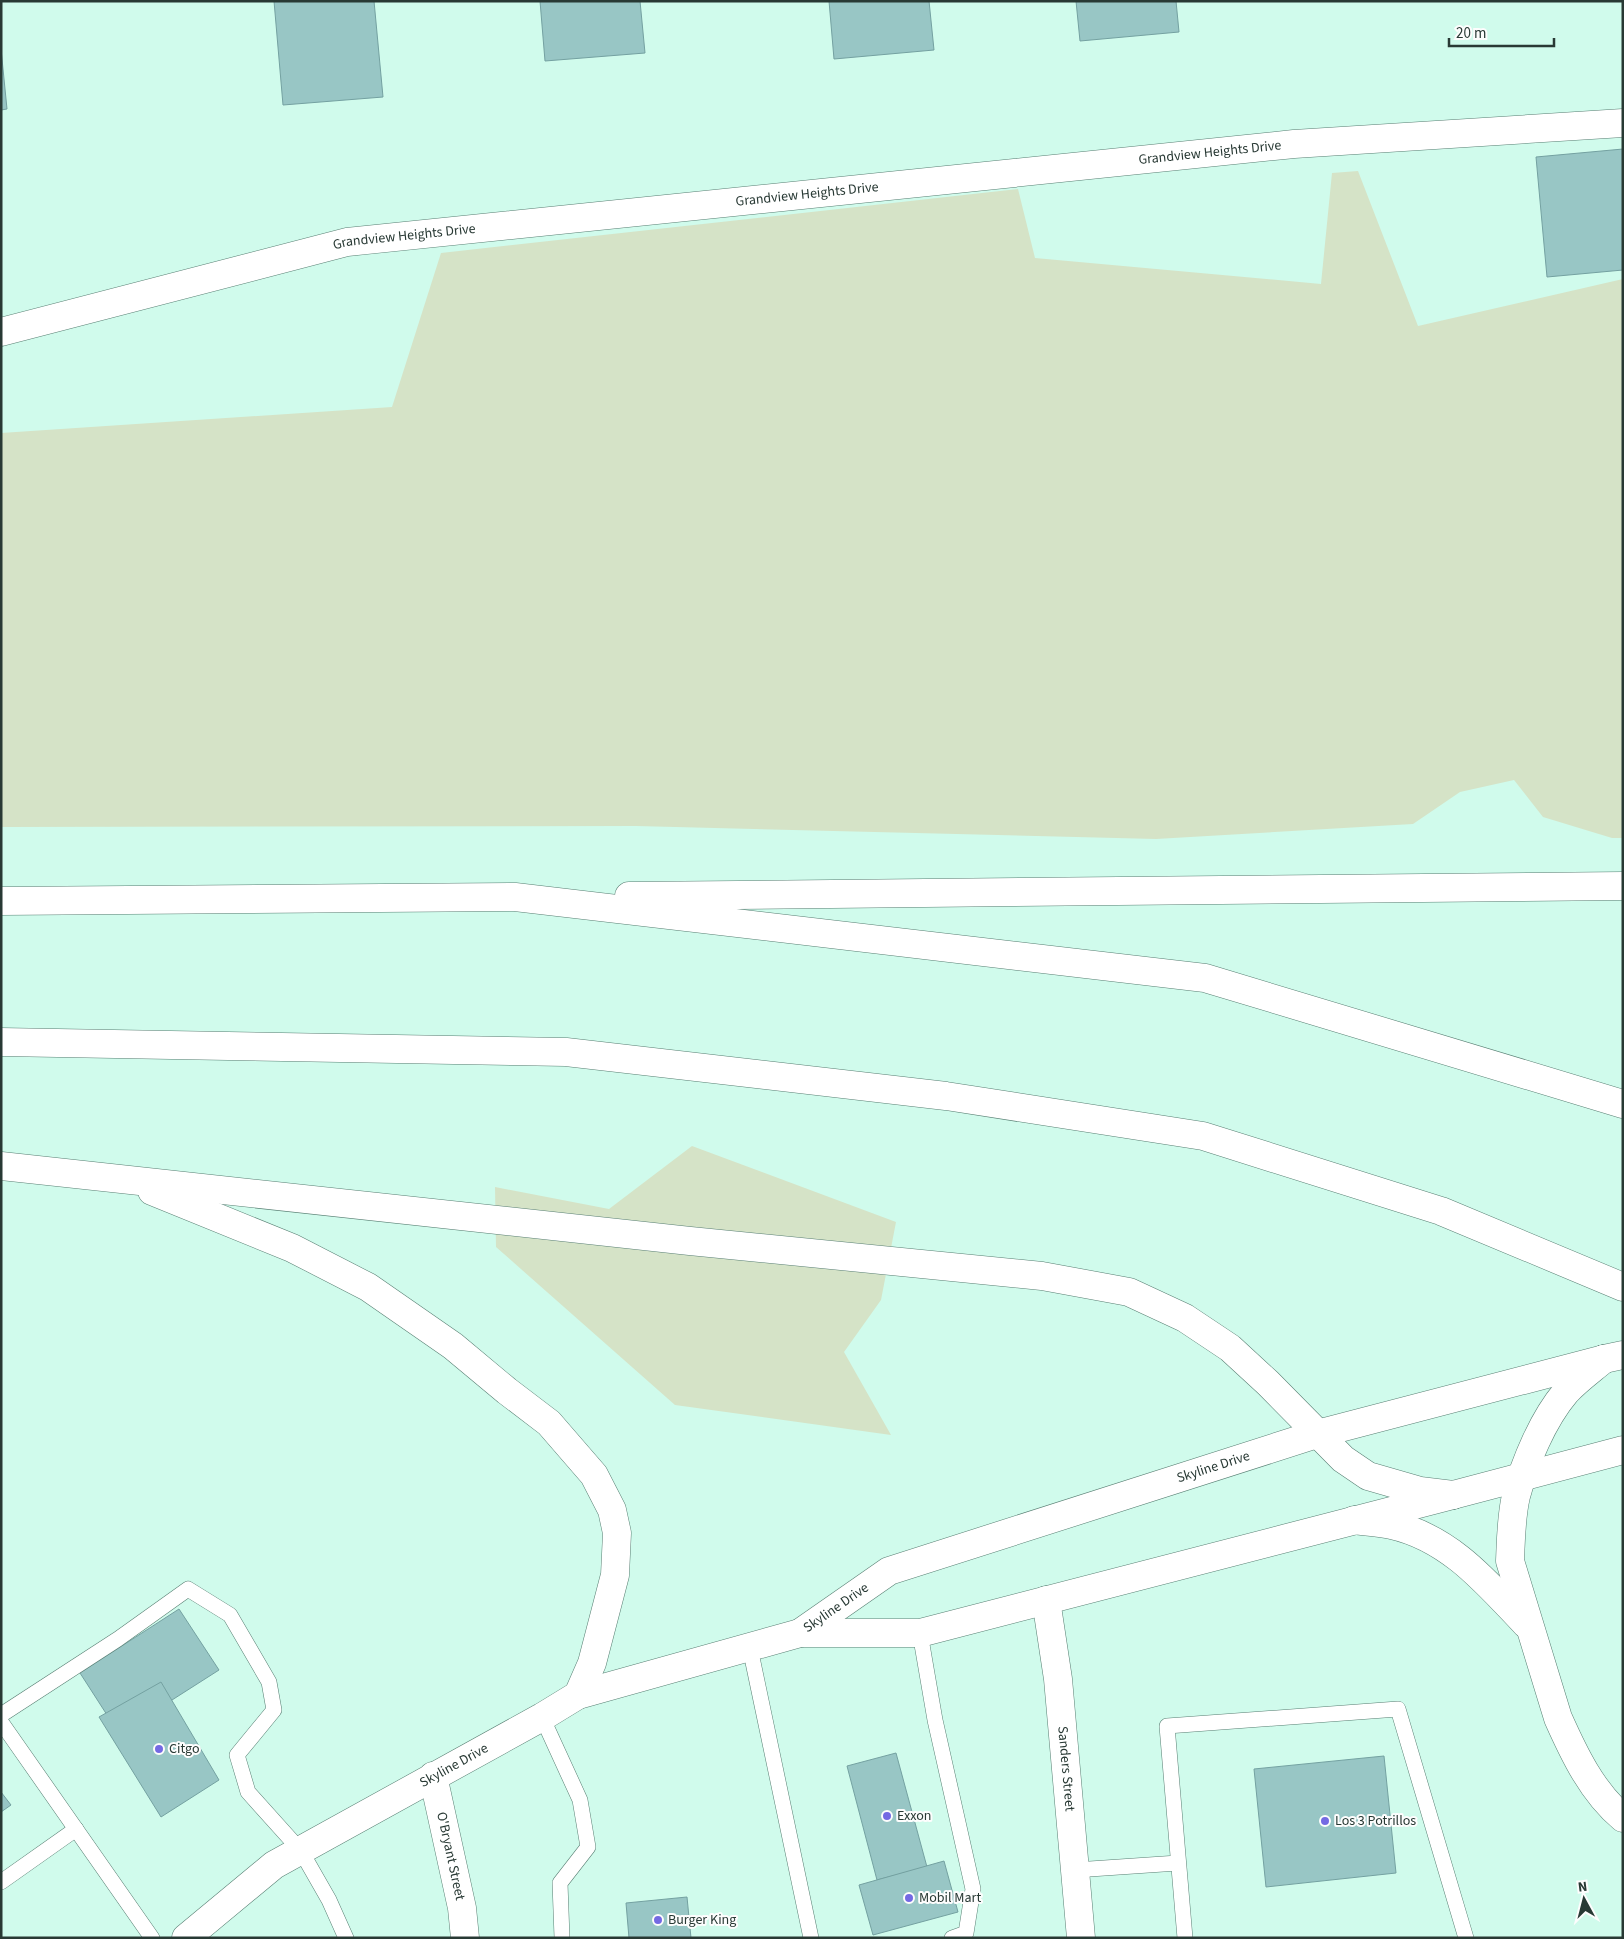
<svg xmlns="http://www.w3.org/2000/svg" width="1624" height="1939" font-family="'Source Sans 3',sans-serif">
  <rect width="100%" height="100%" fill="#d0fbec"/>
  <!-- green -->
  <g fill="#d5e3c7">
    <path d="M1358,171l60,155 205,-47v559h-11l-69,-21 -29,-37 -54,12 -47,32 -257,15 -520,-13 -635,1v-394l391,-26 49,-154 577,-64 17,69 286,26 11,-111z"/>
    <path d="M692,1146l204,76 -15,78 -37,52 47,83 -216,-30 -179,-158 -1,-60 114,22z"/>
  </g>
  <!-- building -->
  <g fill="#98c6c5" stroke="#74a1a1">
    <path d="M274,1h100l9,96 -100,8z"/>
    <path d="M540,1h100l5,52 -100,8z"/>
    <path d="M829,1h100l5,49 -100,9z"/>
    <path d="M1076,1h100l3,31 -99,9z"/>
    <path d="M1,49l6,60 -6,1z"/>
    <path d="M1623,149v121l-76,7 -11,-120z"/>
    <path d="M179,1609l40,61 -47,30 -54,32 -38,-59z"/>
    <path d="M161,1682l58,98 -58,37 -62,-100z"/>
    <path d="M896,1753l31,114 -50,13 -30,-114z"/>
    <path d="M1384,1756l12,117 -130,14 -12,-118z"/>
    <path d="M1,1792l10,13 -10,7z"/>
    <path d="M944,1861l14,51 -85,23 -14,-50z"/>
    <path d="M687,1897l4,41h-62l-3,-35z"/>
  </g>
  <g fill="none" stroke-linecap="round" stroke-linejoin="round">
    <!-- service casing -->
    <g stroke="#587f73" stroke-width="16">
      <g id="service">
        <path d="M920,1633l15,87 38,169 -7,44 -14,5"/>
        <path d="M750,1648l61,290"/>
        <path d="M1,1715l117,-76 70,-50 42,26 39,67 5,28 -37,45 11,37 53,59 28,49 17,38"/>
        <path d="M542,1717l38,83 8,47 -28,36 2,55"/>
        <path d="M1,1722l151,216"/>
        <path d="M1075,1870l103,-7"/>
        <path d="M1,1882l75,-53"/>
        <path d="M1185,1938l-18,-212 231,-17 68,229"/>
      </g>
    </g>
    <!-- minor casing -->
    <g stroke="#587f73" stroke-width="29">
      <g id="minor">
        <path id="s1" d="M1,332l346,-90 947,-98 329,-21"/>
        <path id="s2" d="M1046,1600l12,79 23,259"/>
        <path id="s3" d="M433,1776l29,132 3,30"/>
      </g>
    </g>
    <!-- primary casing -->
    <g stroke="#587f73" stroke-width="29">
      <g id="primary">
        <path id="s4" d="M800,1633l89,-62 428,-137 287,-75"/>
        <path id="s5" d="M186,1938l88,-73 268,-148 36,-22 222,-62h120l533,-138"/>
      </g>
    </g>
    <!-- trunk casing -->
    <g stroke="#587f73" stroke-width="29">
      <g id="trunk">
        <path d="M1604,1359l19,-4"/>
        <path d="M1453,1495l170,-45"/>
      </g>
    </g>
    <!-- motorway casing -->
    <g stroke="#587f73" stroke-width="29">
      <g id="motorway">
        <path d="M629,896l994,-10"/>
        <path d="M1,901l514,-4 690,81 418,126"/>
        <path d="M1,1042l565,10 380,44 257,40 238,75 182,76"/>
        <path d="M1,1166l689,75 352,35 87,16 56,26 45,30 38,35 75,76 25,17 52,15 33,4"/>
        <path d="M152,1191l140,57 76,39 85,59 54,45 42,32 45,52 18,35 5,23 -2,42 -23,88 -14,32"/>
        <path d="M1604,1359c-13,11 -27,21 -38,33 -23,27 -41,70 -50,104 -5,21 -5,43 -6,65l48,157c16,36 34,74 65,100"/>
        <path d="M1354,1520c12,2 25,2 38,5 58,13 95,58 134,99"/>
      </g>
    </g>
    <!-- service -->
    <use href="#service" stroke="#fff" stroke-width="15"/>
    <!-- minor -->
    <use href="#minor" stroke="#fff" stroke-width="28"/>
    <!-- primary -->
    <use href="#primary" stroke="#fff" stroke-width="28"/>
    <!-- trunk -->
    <use href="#trunk" stroke="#fff" stroke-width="28"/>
    <!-- motorway -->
    <use href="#motorway" stroke="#fff" stroke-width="28"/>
  </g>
  <!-- markers -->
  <g fill="#7469e3" stroke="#fdfdfd" stroke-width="2">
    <circle cx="159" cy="1749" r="5"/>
    <circle cx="887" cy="1816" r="5"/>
    <circle cx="1325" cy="1821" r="5"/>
    <circle cx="909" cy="1898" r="5"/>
    <circle cx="658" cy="1920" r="5"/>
  </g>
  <g text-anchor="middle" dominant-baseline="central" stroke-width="4" stroke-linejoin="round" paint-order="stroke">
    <!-- street labels -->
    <g font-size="14" fill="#283934" stroke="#fdfdfd">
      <text stroke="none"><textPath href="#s1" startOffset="1225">Grandview Heights Drive</textPath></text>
      <text stroke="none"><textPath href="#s1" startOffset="820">Grandview Heights Drive</textPath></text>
      <text stroke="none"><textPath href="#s1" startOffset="415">Grandview Heights Drive</textPath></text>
      <text stroke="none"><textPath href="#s4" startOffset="449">Skyline Drive</textPath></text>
      <text stroke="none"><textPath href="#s4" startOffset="44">Skyline Drive</textPath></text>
      <text stroke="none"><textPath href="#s5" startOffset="320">Skyline Drive</textPath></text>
      <text stroke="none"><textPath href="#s2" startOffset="170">Sanders Street</textPath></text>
      <text stroke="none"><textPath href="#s3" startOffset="82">O'Bryant Street</textPath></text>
    </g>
    <!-- poi labels -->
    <g font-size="14" fill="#283934" stroke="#fdfdfd" text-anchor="start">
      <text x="169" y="1749">Citgo</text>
      <text x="897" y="1816">Exxon</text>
      <text x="1335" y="1821">Los 3 Potrillos</text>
      <text x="919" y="1898">Mobil Mart</text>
      <text x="668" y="1920">Burger King</text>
    </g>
  </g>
  <!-- border -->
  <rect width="1624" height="1939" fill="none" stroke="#283934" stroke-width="5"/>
  <!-- north arrow -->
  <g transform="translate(1584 1899) rotate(353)" stroke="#fdfdfd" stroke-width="4" paint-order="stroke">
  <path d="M0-4L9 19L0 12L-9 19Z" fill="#283934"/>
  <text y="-8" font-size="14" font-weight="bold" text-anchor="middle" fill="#283934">N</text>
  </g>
  <!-- scale -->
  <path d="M1449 38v8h105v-8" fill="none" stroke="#283934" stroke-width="2.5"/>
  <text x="1456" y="38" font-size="15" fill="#283934" stroke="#fdfdfd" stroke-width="4" paint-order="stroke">20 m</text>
</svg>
